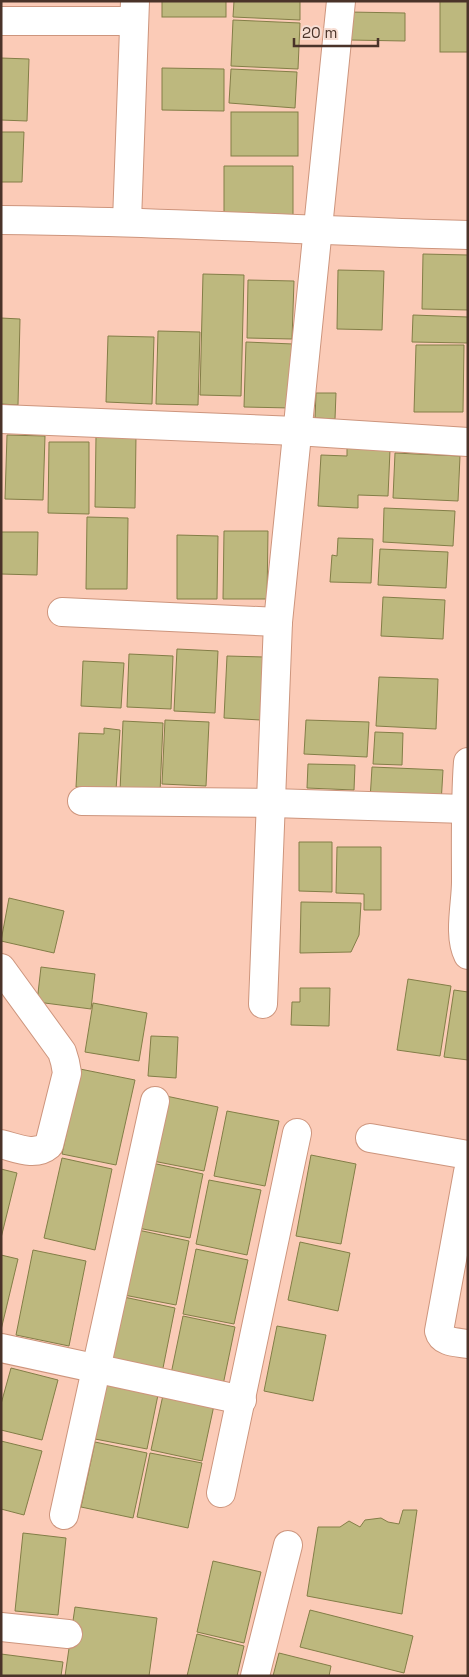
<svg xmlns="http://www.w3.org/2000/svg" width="469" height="1677" font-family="'Space Grotesk',sans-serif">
  <rect width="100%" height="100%" fill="#fbcbb7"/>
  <!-- building -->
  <g fill="#bdb87e" stroke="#837e47">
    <rect x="162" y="1" width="64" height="16"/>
    <path d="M234,1h66v19l-67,-3z"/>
    <rect x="440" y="1" width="28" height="51"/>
    <path d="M349,12l56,1v28l-56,-1z"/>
    <path d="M233,20l67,3 -2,46 -67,-3z"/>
    <path d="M1,58l28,1 -2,62 -26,-1z"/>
    <path d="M162,68l62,1v42l-62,-1z"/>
    <path d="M231,69l66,3 -2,36 -66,-5z"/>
    <rect x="231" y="112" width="67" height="44"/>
    <path d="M1,132h23l-2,50h-21z"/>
    <path d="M224,166h69v49l-69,-1z"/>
    <path d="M423,254l45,1v55l-46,-1z"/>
    <path d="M338,270l46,1 -2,59 -45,-1z"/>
    <path d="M203,274l41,1 -3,121 -41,-1z"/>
    <path d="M248,280l46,1 -2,58 -45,-1z"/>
    <path d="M413,315l55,2v26l-56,-1z"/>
    <path d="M1,318l19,1 -2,86 -17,-1z"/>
    <path d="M158,331l42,1 -2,73 -42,-1z"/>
    <path d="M108,336l46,1 -2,67 -46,-2z"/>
    <path d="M246,342l47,2 -2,64 -47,-1z"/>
    <path d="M416,345h48l-1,67h-49z"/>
    <path d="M316,393h20l-1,26 -20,-1z"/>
    <path d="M7,435l38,1 -2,64 -38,-1z"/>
    <path d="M96,436h40l-1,72 -40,-1z"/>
    <path d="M49,442h40v72l-41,-1z"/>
    <path d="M347,448l43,2 -2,46 -30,-1v13l-40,-2 3,-51 26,1z"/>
    <path d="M395,453l65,3 -2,45 -65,-3z"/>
    <path d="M384,508l71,3 -2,35 -70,-4z"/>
    <path d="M87,517l41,1 -1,71h-41z"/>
    <path d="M224,531h44l-1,68h-44z"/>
    <path d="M1,532h37l-1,43 -36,-1z"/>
    <path d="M177,535l41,1 -1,63h-40z"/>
    <path d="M338,538l35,1 -2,44 -41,-1 2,-27 5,1z"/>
    <path d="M380,549l68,3 -2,36 -68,-3z"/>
    <path d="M383,597l62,3 -2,39 -62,-3z"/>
    <path d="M177,649l41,2 -3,62 -41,-2z"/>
    <path d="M129,654l44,2 -2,53 -44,-2z"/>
    <path d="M227,656l37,1 -3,63 -37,-2z"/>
    <path d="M83,661l41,2 -3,45 -40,-2z"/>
    <path d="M379,677l59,2 -2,50 -60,-3z"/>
    <path d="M165,720l44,2 -3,64 -44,-2z"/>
    <path d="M306,720l63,2 -2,35 -63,-3z"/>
    <path d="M123,721l40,2 -3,70 -40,-2z"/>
    <path d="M104,728l16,2 -4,60 -40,-3 3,-54 25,1z"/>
    <path d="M375,732l28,1 -1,32 -29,-1z"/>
    <path d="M308,764l47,1 -1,25 -47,-2z"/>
    <path d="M372,767l71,3 -2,34 -71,-4z"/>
    <path d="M299,842h33v50l-33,-1z"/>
    <path d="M337,847h44v63h-17v-16l-28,-1z"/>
    <path d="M9,898l55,13 -10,42 -53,-12z"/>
    <path d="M301,902l60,1 -2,32 -8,17 -51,1z"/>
    <path d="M41,967l54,7 -4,35 -54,-7z"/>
    <path d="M408,979l43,7 -11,70 -43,-6z"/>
    <path d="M300,988h30l-1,38 -38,-1 1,-23h8z"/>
    <path d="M454,990l14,2v68l-24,-3z"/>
    <path d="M93,1003l54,10 -8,48 -54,-9z"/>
    <path d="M151,1036l27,1 -2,41 -28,-2z"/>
    <path d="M80,1069l55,11 -19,85 -54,-11z"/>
    <path d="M166,1096l52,11 -14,64 -51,-10z"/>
    <path d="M227,1111l52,10 -14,65 -51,-10z"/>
    <path d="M311,1155l45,9 -15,80 -45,-8z"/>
    <path d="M62,1158l50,11 -17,81 -51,-12z"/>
    <path d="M152,1163l51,11 -13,64 -52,-10z"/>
    <path d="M1,1169l16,4 -16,65z"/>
    <path d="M209,1180l52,10 -14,65 -51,-11z"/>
    <path d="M138,1230l51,11 -13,64 -52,-10z"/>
    <path d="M300,1242l50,11 -12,58 -50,-11z"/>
    <path d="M196,1249l52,11 -14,64 -51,-10z"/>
    <path d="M33,1250l53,11 -17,85 -53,-11z"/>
    <path d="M1,1255l17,4 -17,71z"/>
    <path d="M124,1297l51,11 -13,65 -52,-11z"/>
    <path d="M183,1316l52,11 -12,58 -52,-11z"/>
    <path d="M277,1326l49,9 -13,66 -49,-10z"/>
    <path d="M11,1368l47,12 -16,60 -41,-10v-26z"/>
    <path d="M109,1374l51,11 -13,64 -52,-10z"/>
    <path d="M165,1386l51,10 -14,65 -51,-11z"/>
    <path d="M1,1441l41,10 -18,64 -23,-6z"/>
    <path d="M95,1442l52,11 -14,65 -52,-11z"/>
    <path d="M150,1453l52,10 -14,65 -51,-11z"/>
    <path d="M403,1510h14l-15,104 -95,-18 11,-69h22l9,-6 11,6 5,-7 16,-2 7,4 11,2z"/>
    <path d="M23,1533l43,5 -8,77 -43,-4z"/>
    <path d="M213,1561l48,11 -17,71 -47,-11z"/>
    <path d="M75,1607l82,11 -8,58h-84z"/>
    <path d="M310,1610l103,26 -9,37 -104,-26z"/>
    <path d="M197,1634l47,12 -7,30h-50z"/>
    <path d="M279,1653l52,13 -2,10h-56z"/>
    <path d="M1,1654l62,8 -2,14h-60z"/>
  </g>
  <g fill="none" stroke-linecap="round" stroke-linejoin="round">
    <!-- minor casing -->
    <g stroke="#cd957d" stroke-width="30">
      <g id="minor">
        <path d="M1,21h132"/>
        <path d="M1,220c156,1 311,11 467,15"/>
        <path d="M127,221l8,-220"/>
        <path d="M1,419l295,12 172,11"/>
        <path d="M62,612l216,10"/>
        <path d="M468,762c-3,40 -2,80 -2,120 0,22 -8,53 2,73"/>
        <path d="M82,801l190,2 193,6"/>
        <path d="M1,968l61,84 3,10 2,11 -18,72c-14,12 -32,3 -48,-1"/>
        <path d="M263,1004l15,-382 63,-621"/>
        <path d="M370,1138l98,17"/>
        <path d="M468,1172l-29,159c3,12 18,11 29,13"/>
        <path d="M1,1348l241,52"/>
        <path d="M221,1493l76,-360"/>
        <path d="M64,1515l91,-414"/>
        <path d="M1,1627l67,7"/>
        <path d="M255,1676l33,-131"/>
      </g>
    </g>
    <!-- minor -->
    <use href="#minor" stroke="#fff" stroke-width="28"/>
  </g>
  <!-- border -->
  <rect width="469" height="1677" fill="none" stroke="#4a3329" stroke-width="5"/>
  <!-- scale -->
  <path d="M294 38v8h84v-8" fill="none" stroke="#4a3329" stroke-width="2.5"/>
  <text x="302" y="38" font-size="15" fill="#4a3329" stroke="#f7ded4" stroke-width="4" paint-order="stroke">20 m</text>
</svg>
